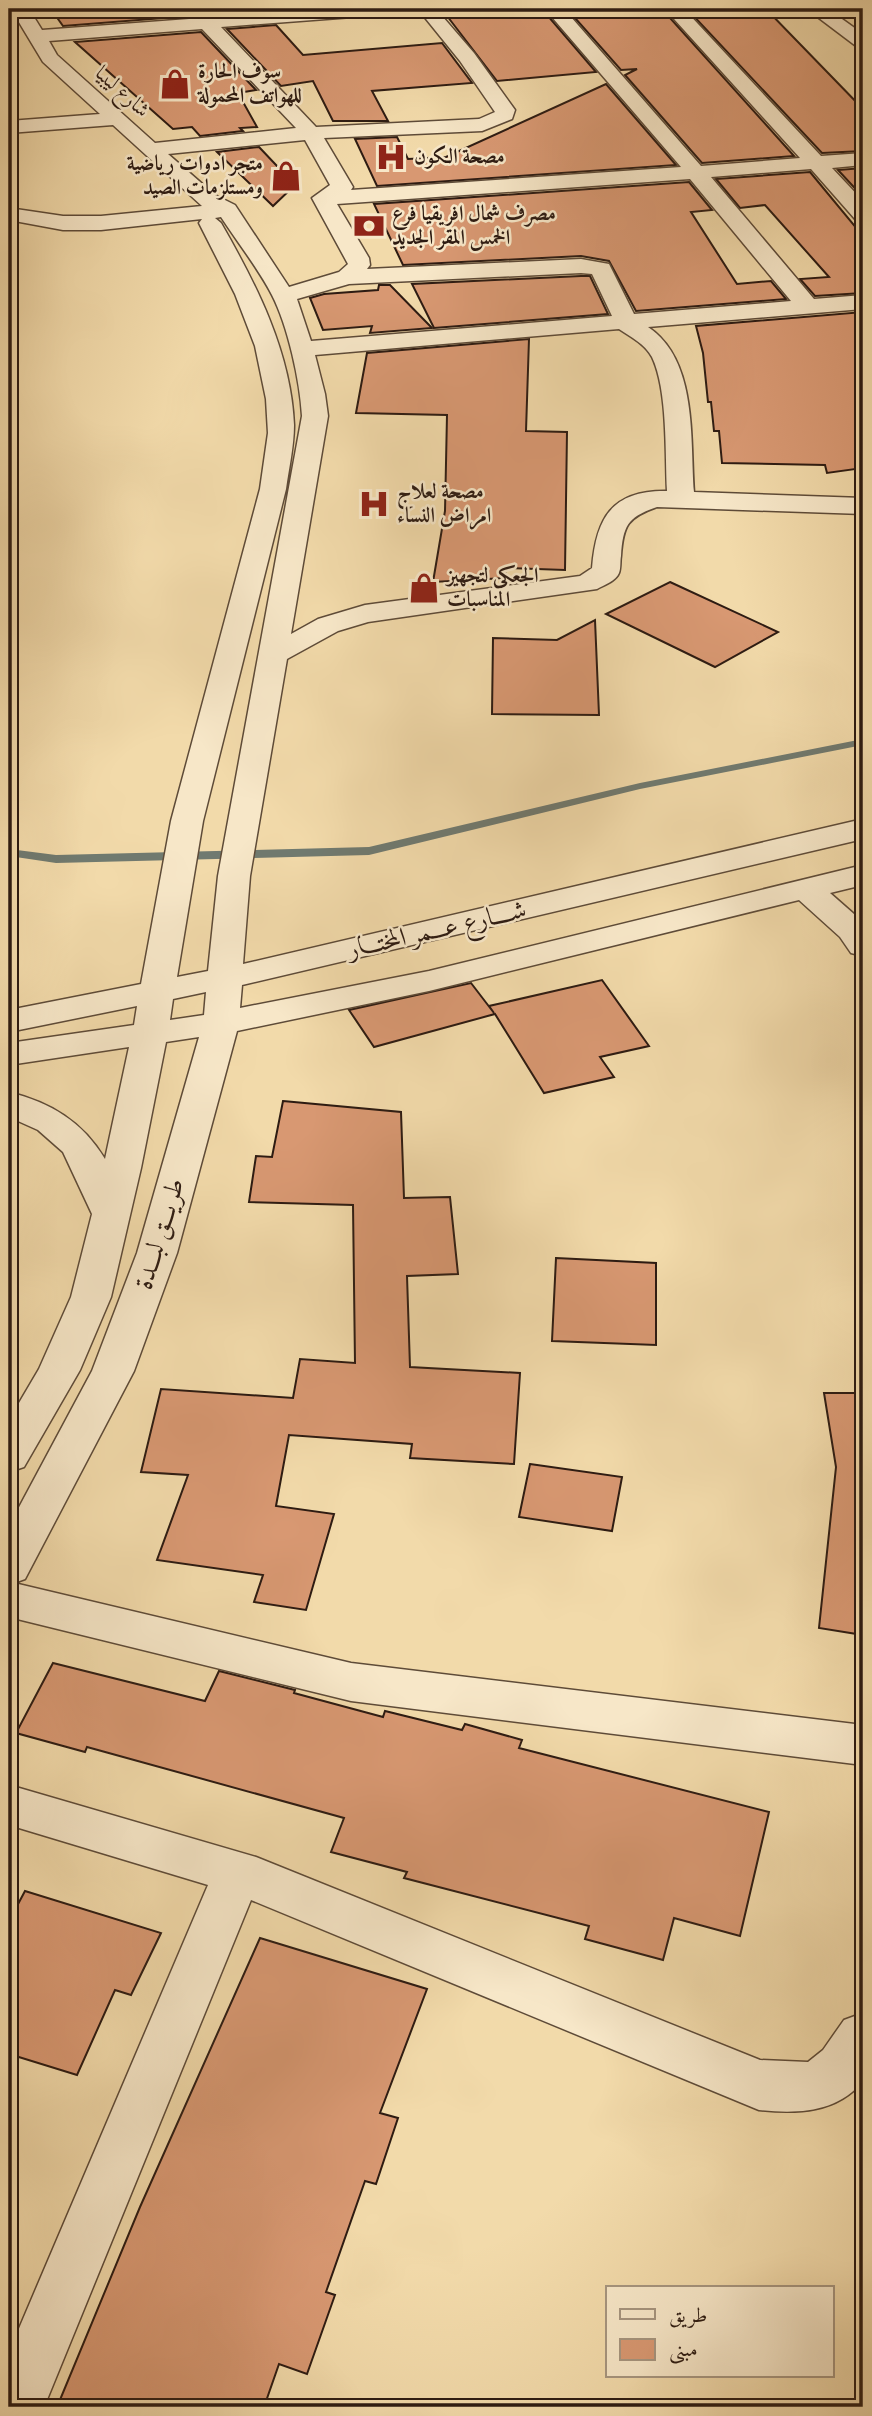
<svg xmlns="http://www.w3.org/2000/svg" width="872" height="2416" font-family="'IM FELL DW Pica',Amiri,serif">
  <rect width="100%" height="100%" fill="#f2daaa"/>
  <filter id="stains"><feTurbulence type="fractalNoise" baseFrequency=".00286" numOctaves="4"/><feColorMatrix values="0 0 0 0 .2 0 0 0 0 .09 0 0 0 0 .02 0 0 0 .5 -.17"/></filter>
  <radialGradient id="worn" r=".72"><stop offset=".6" stop-color="#630" stop-opacity="0"/><stop offset="1" stop-color="#630" stop-opacity=".3"/></radialGradient>
  <g fill="none" stroke-linecap="round" stroke-linejoin="round">
    <!-- stream -->
    <path fill="#707a70" fill-rule="evenodd" d="M863,739v6l-223,44 -271,66 -313,8 -47,-7v-7l47,6 313,-8 271,-64z"/>
  </g>
  <!-- building -->
  <g fill="#d89872" stroke="#2d1b12" stroke-width="2">
    <path d="M51,9h188l2,3 -178,14z"/>
    <path d="M492,9h50l54,63 -99,9 -53,-69z"/>
    <path d="M567,9h95l132,147 -92,7 -77,-88 12,-6 -16,1z"/>
    <path d="M687,9h79l97,100v42l-41,2z"/>
    <path d="M276,25l27,30 139,-12 30,40 -100,8 16,30h-55l-20,-40 -32,5 -54,-57z"/>
    <path d="M201,32l55,58 -18,3 19,34 -17,1 3,3 -43,5 -8,-9 -19,2 -98,-87z"/>
    <path d="M606,84l70,81 -299,21 -22,-47 42,-2 11,22 38,-2z"/>
    <path d="M259,147l36,38 -22,21 -56,-54z"/>
    <path d="M863,168v29l-25,-27z"/>
    <path d="M810,172l53,64v57l-48,3 -15,-17 29,-2 -64,-72 -25,3 -24,-29z"/>
    <path d="M689,182l23,28 -21,2 46,72 34,-3 15,18 -150,12 -27,-50 -28,-5 -178,9 -29,-61z"/>
    <path d="M581,276h9l18,38 -174,14 -22,-44z"/>
    <path d="M379,285h11l42,43 -62,5 2,-7 -49,4 -13,-32 14,-4 54,-4z"/>
    <path d="M863,312v156l-36,5 -2,-8 -103,-2 -3,-32h-5l-3,-29h-3l-5,-49 -7,-27z"/>
    <path d="M529,339l-3,92 41,1 -2,138 -59,-2 -1,10 -72,4 12,-71 2,-96 -91,-2 11,-60z"/>
    <path d="M670,582l108,50 -63,35 -109,-53z"/>
    <path d="M595,620l4,95 -107,-1 1,-76 64,2z"/>
    <path d="M602,980l47,66 -49,11 14,20 -70,16 -49,-79 -121,33 -25,-37 122,-27 23,30 -5,-7z"/>
    <path d="M283,1101l118,11 3,86 46,-1 8,77 -51,2 3,91 110,6 -6,91 -104,-6 2,-14 -123,-9 -13,71 58,8 -28,96 -52,-8 9,-27 -106,-15 31,-85 -47,-3 20,-83 132,9 7,-39 55,4 -2,-158 -104,-3 7,-46 16,1z"/>
    <path d="M556,1258l100,5v82l-104,-4z"/>
    <path d="M824,1393h39v242l-44,-7 17,-161z"/>
    <path d="M530,1464l92,13 -10,54 -93,-14z"/>
    <path d="M53,1663l152,38 14,-30 76,19 -1,3 89,24 2,-6 77,19 3,-6 57,16 -3,8 250,64 -29,124 -66,-18 -11,42 -78,-21 4,-13 -185,-48 3,-6 -76,-20 13,-34 -257,-71 -2,5 -69,-19z"/>
    <path d="M25,1891l136,42 -30,62 -16,-5 -38,85 -68,-21v-133z"/>
    <path d="M260,1938l167,51 -47,124 18,5 -22,66 -11,-3 -39,111 9,3 -28,79 -28,-10 -15,43h-207l83,-200z"/>
  </g>
  <g fill="none" stroke-linecap="round" stroke-linejoin="round">
    <!-- minor casing -->
    <g stroke="#5e4b38" stroke-width="3">
      <g id="minor">
        <path d="M11,9h18l13,21 281,-21h78l-3,4 -6,1 -171,13 95,100 163,-8 16,-7 -35,-51 -42,-52h18l38,44 41,57 -3,9 -30,12 -158,7 29,49 -2,3 330,-23 -136,-158h19l137,157 99,-8 -135,-149h19l137,147 42,-3v12l-31,3 31,33v19l-8,-1 -44,-50 -100,8 103,122 49,-4v14l-215,18c50,33 42,113 46,165l169,6v16l-206,-7c-29,10 -34,18 -36,49 -1,5 0,12 -2,17 -3,8 -15,12 -22,16l-229,33 -30,9 -51,28 -37,217 -7,88 620,-145v20l-621,146 -2,23 189,-37 434,-106v20l-33,8 33,29v34l-12,-3 -11,-16 -41,-37 -370,91 -192,40 -60,222 -43,118 -109,208 -11,4 337,80 512,62v40l-512,-64 -342,-84v-91l83,-155 45,-118 62,-216 -33,5 -25,126 -30,129 -31,73 -56,97 -15,5v-52l30,-51 32,-72 21,-83 -29,-62 -25,-22 -29,-13v-25c42,11 73,29 96,67l24,-112 -120,18v-22l125,-18 3,-19 -128,26v-22l132,-26 30,-163 89,-332 8,-56 -2,-34 -11,-53 -20,-52 -36,-71 3,-4 -101,11h-38l-54,-10v-12l54,8h38l101,-10 -89,-81 -104,8v-12l91,-7 -57,-52zM202,29l94,99 -141,15 -98,-88 -8,-14zM305,140l25,45 -18,13 36,66 -9,8 -50,15 -54,-82 -20,-10 -47,-41zM690,179l101,122 -157,13 -25,-50 -28,-5 -214,10 3,-4 -1,-7 -32,-54zM221,217c17,26 37,51 51,78 16,31 28,86 30,121l-84,460 -10,95 -31,6 26,-156 83,-332c3,-21 8,-43 8,-64 -3,-73 -38,-141 -73,-202l-6,-5zM581,273l11,1 20,42 -301,25 -14,-42 52,-15zM619,329c12,8 26,15 33,28 16,33 13,98 15,134 -56,-1 -71,28 -75,77l-12,8 -215,29 -47,14 -27,15 37,-218 -3,-22 -10,-39zM206,992l-2,23 -34,5 3,-21z"/>
        <path d="M807,9h21l35,25v14l-7,-2z"/>
        <path d="M9,1785l247,72 504,203 48,2 15,-12 21,-30 19,-7v68c-26,32 -66,33 -104,29l-508,-210 -207,507h-35v-55l199,-467 -199,-60z"/>
      </g>
    </g>
    <!-- minor -->
    <use href="#minor" fill="#f7e7c8" fill-rule="evenodd"/>
  </g>
  <!-- icons -->
  <defs>
    <g id="shop-bare" transform="scale(2.415)"><path d="M-5-2.5h2.3a2.7 3.5 0 0 1 5.4 0H5L5.5 6h-11ZM-1.5-2.5h3a1.5 2.3 0 0 0-3 0Z" fill="#8f2418" stroke="#f7e7c8" stroke-width="2.5" paint-order="stroke"/></g>
    <g id="hospital-bare" transform="scale(2.415)"><path d="M-5-5h3v3.5h4V-5h3V5h-3V1.5h-4V5h-3Z" fill="#8f2418" stroke="#f7e7c8" stroke-width="2.5" paint-order="stroke"/></g>
    <g id="bank-bare" transform="scale(2.415)"><path d="M-6-4H6V4H-6ZM0-2.3a2.3 2.3 0 1 0 0 4.6a2.3 2.3 0 1 0 0-4.6Z" fill="#8f2418" stroke="#f7e7c8" stroke-width="2.5" paint-order="stroke"/></g>
  </defs>
  <g fill-rule="evenodd">
    <use href="#shop-bare" x="175" y="84"/>
    <use href="#hospital-bare" x="391" y="157"/>
    <use href="#shop-bare" x="286" y="176"/>
    <use href="#bank-bare" x="369" y="226"/>
    <use href="#hospital-bare" x="374" y="504"/>
    <use href="#shop-bare" x="424" y="588"/>
  </g>
  <g text-anchor="middle" dominant-baseline="central" stroke-width="5" stroke-linejoin="round" paint-order="stroke">
    <!-- far-poi labels -->
    <g font-size="21" font-weight="bold" fill="#2d1b12" stroke="#f7e7c8" text-anchor="start">
      <text x="198" y="72">سوف الحارة<tspan x="198" dy="24">للهواتف المحمولة</tspan></text>
      <text x="414" y="157">مصحة الكون</text>
      <text x="263" y="164" text-anchor="end">متجر ادوات رياضية<tspan x="263" dy="24">ومستلزمات الصيد</tspan></text>
      <text x="392" y="214">مصرف شمال افريقيا فرع<tspan x="392" dy="24">الخمس المقر الجديد</tspan></text>
      <text x="397" y="492">مصحة لعلاج<tspan x="397" dy="24">امراض النساء</tspan></text>
      <text x="447" y="576">الجعكي لتجهيز<tspan x="447" dy="24">المناسبات</tspan></text>
    </g>
    <!-- far-street labels -->
    <g font-size="21" fill="#2d1b12" stroke="#f7e7c8">
      <text transform="translate(122 92) rotate(42)">شارع ليبيا</text>
    </g>
    <!-- street labels -->
    <g font-size="26" fill="#2d1b12" stroke="#f7e7c8">
      <text transform="translate(437 930) rotate(-13)">شــــارع عـــمر المختـــار</text>
      <text transform="translate(160 1234) rotate(-73)">طريـــق لبـــدة</text>
    </g>
  </g>
  <!-- margin -->
  <rect width="872" height="2416" fill="none" stroke="#f2daaa" stroke-width="35"/>
  <rect x="10" y="10" width="851" height="2395" fill="none" stroke="#2d1b12" stroke-width="3.5"/>
  <rect x="18" y="18" width="837" height="2381" fill="none" stroke="#2d1b12" stroke-width="2"/>
  <!-- legend -->
  <rect x="606" y="2286" width="228" height="91" fill="#f7e7c8" stroke="#a6957f" stroke-width="2"/>
  <rect x="620" y="2309" width="35" height="10" fill="#f7e7c8" stroke="#a6957f" stroke-width="2"/>
  <text x="669" y="2322" font-size="21" fill="#2d1b12">طريق</text>
  <rect x="620" y="2339" width="35" height="21" fill="#d89872" stroke="#a6957f" stroke-width="2"/>
  <text x="669" y="2356" font-size="21" fill="#2d1b12">مبنى</text>
  <rect width="100%" height="100%" filter="url(#stains)"/>
  <rect width="100%" height="100%" fill="url(#worn)"/>
</svg>
